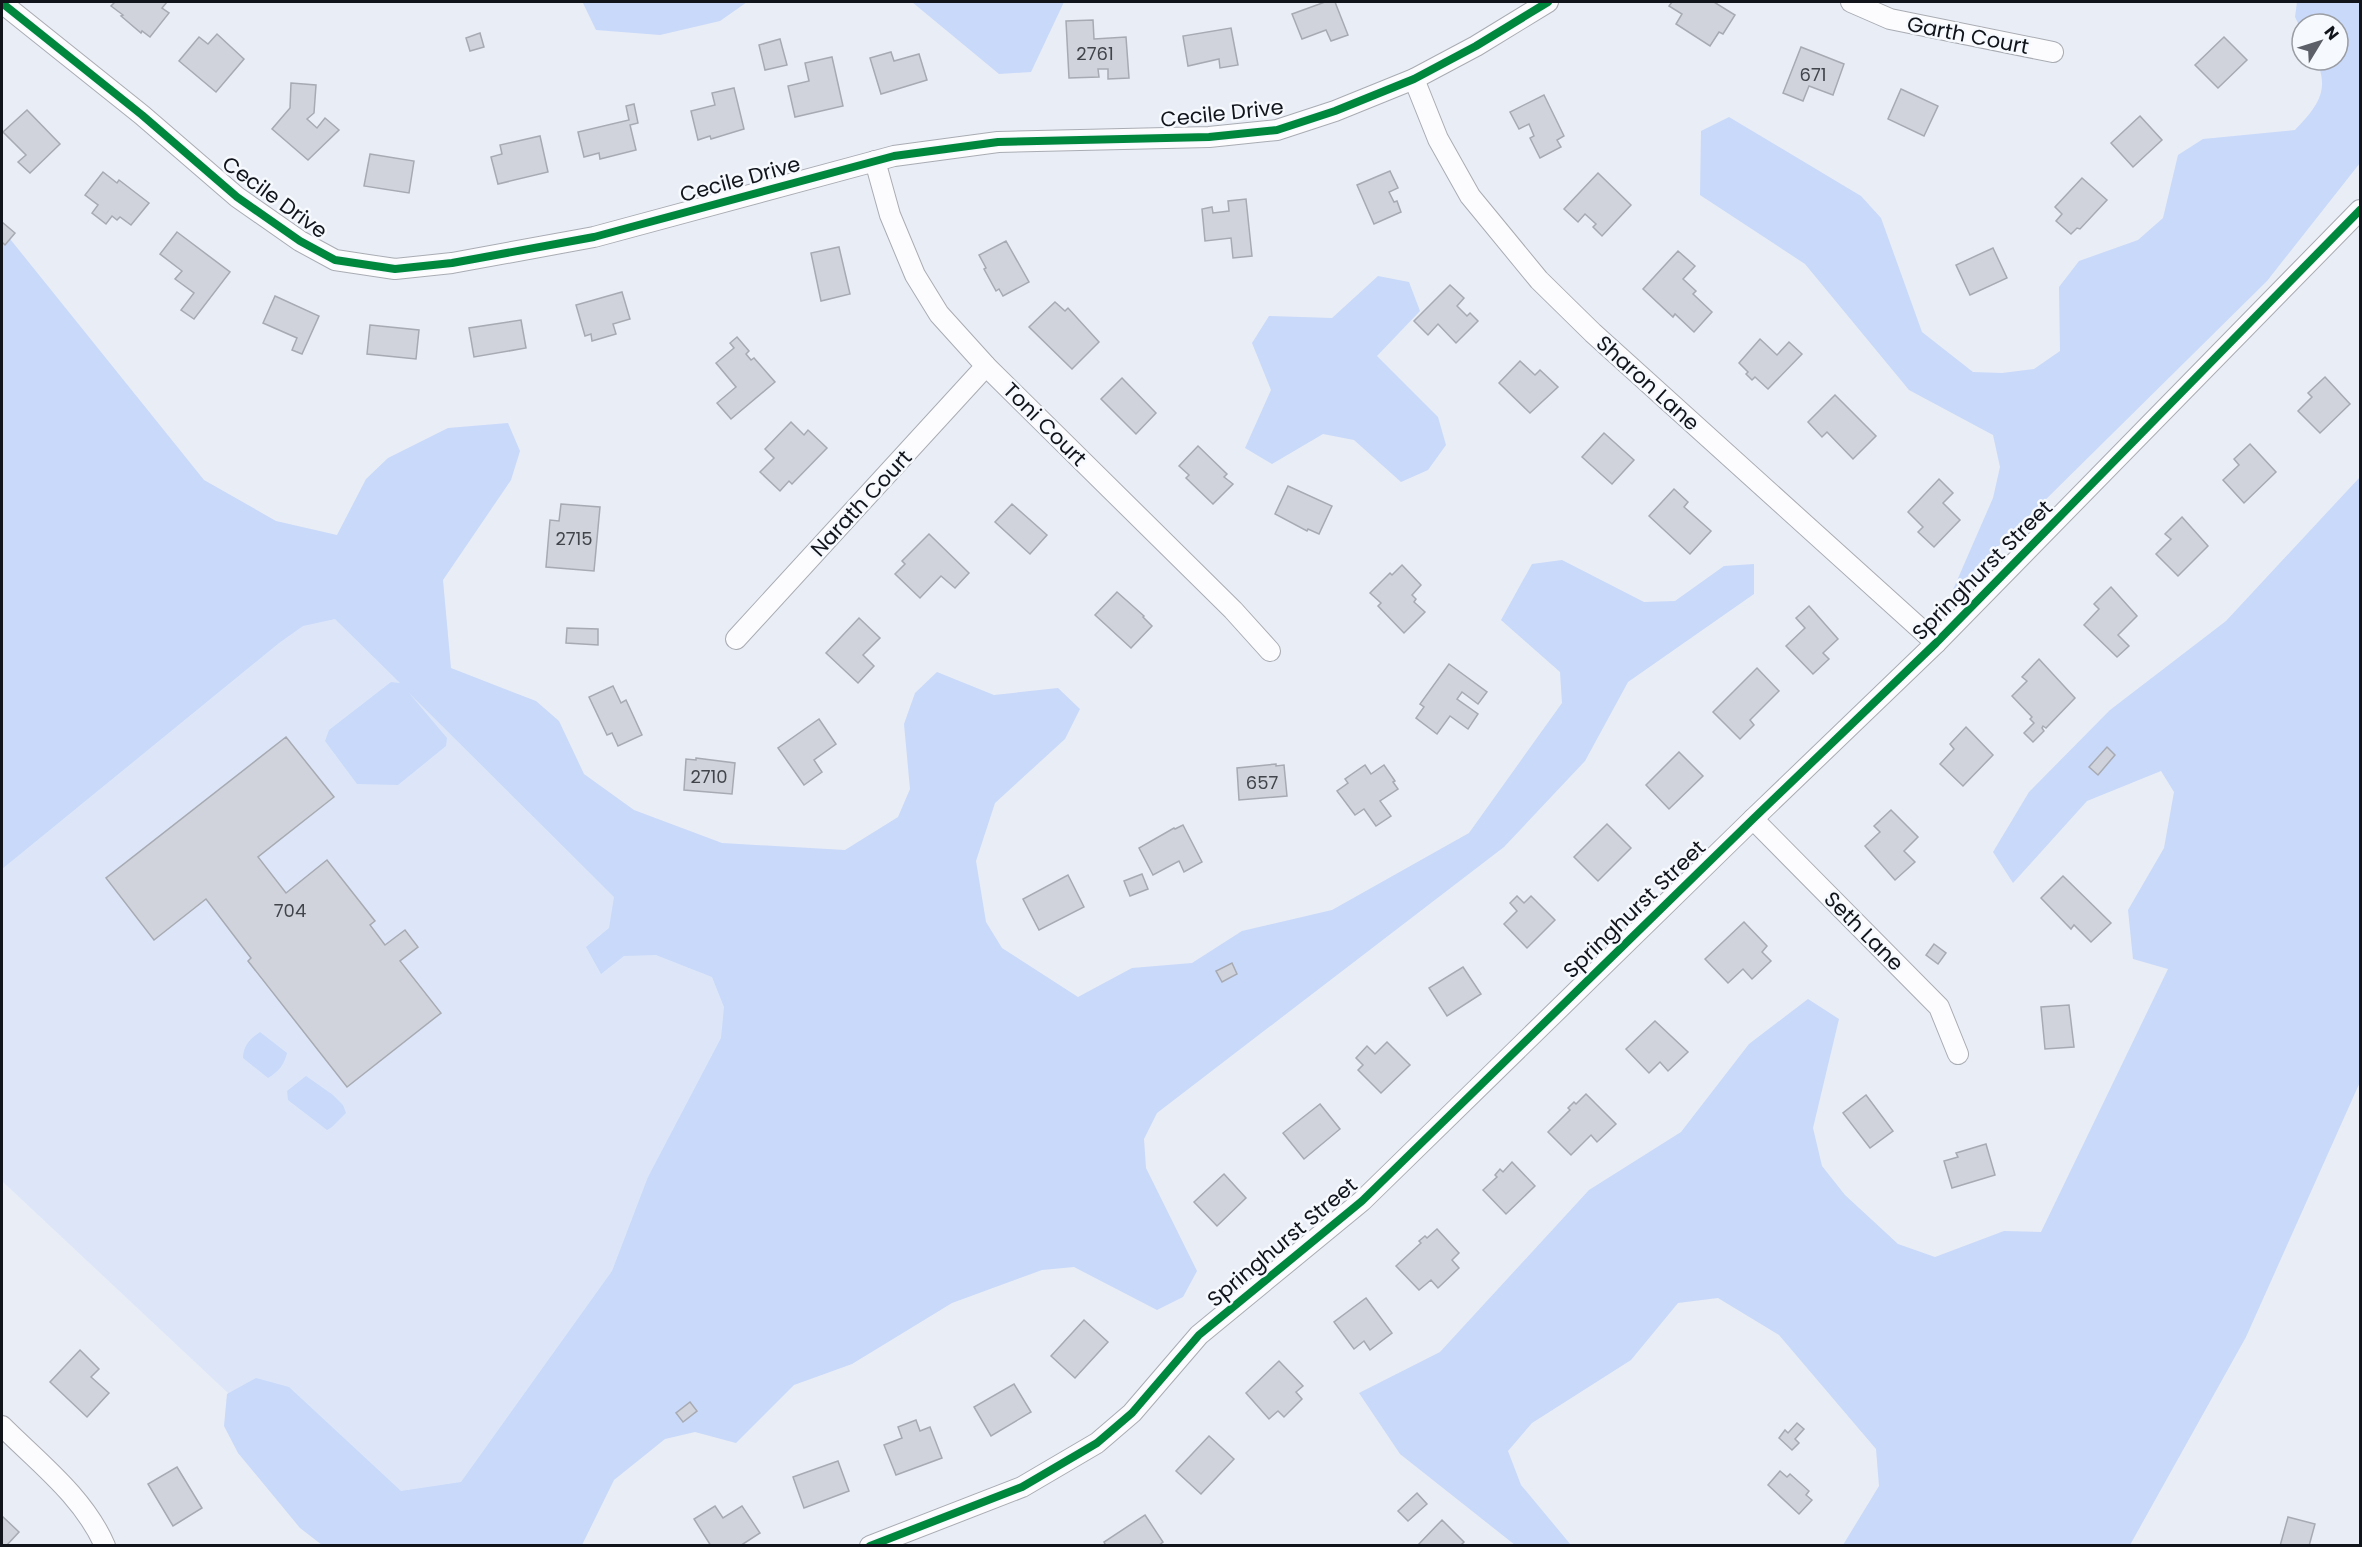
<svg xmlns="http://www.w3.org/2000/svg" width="2362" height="1547" font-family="Poppins,sans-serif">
  <rect width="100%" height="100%" fill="#e9edf6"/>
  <!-- built -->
  <path fill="#dde6f9" d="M334,590l446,428 -242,442 -148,85 -388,-364v-327z"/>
  <!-- green -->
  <g fill="#c9d9f9">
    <path d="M586,2h161l-27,19 -60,14 -64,-5 -13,-27z"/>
    <path d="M912,2h152l-33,70 -32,2z"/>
    <path d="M2297,2h63v161l-93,118 -315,311 41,-94 7,-31 -7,-32 -84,-45 -104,-126 -105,-69 1,-64 28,-14 132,79 20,22 41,114 51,40 29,1 32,-4 26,-18 -1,-64 20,-26 59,-21 25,-22 15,-63 25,-16 92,-9c21,-22 36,-39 21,-70h22v-36h-36v7l-7,-14z"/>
    <path d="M2,229l202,251 72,41 61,14 29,-56 22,-21 60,-30 60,-5 12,28 -9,29 -68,100 8,88 85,33 23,20 25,53 50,36 88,33 123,7 53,-33 12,-28 -6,-65 11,-31 22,-21 57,23 64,-7 22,21 -15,30 -70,64 -19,58 10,61 16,26 76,49 54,-29 60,-5 50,-32 90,-21 137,-77 93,-130 -2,-31 -59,-52 31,-56 30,-4 82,42 31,-1 49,-35 30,-2v30l-126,88 -43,79 -81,86 -347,266 -13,26 2,29 51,103 -14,26 -26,13 -83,-43 -32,3 -90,33 -100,61 -58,21 -58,58 -41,-11 -30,7 -51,41 -32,65h-260l-22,-17 -62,-75 -14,-27 3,-32 29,-16 33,9 112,104 60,-9 151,-211 36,-94 73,-139 3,-31 -12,-30 -56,-22 -32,1 -23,18 -15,-27 23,-19 5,-31 -205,-204 38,45 -1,8 -48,39 -41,-1 -32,-43 4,-11 62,-48 9,1 -65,-64 -32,7 -24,17 -277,226z"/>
    <path d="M1378,276l31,6 11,29 -43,45 61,61 8,28 -18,25 -27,12 -47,-42 -31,-6 -51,30 -27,-16 26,-58 -19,-47 17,-27 63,2z"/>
    <path d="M2360,477v605l-114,255 -116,208h-287l36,-59 -3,-37 -97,-114 -61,-37 -40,5 -47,57 -99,63 -24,28 13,34 50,60h-56l-115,-91 -41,-61 81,-41 149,-162 92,-58 68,-88 59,-45 31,20 -26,109 9,38 23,29 53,49 37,13 69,-26 37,1 127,-263 -35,-10 -5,-49 36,-62 10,-56 -13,-21 -74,30 -74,82 -20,-31 36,-60 81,-82 116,-89z"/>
    <path d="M260,1032l27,21c-3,12 -8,18 -19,25l-25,-20c0,-12 8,-20 17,-26z"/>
    <path d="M306,1076l27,19 10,10 3,8 -14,14 -5,3 -39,-30 -1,-9z"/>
  </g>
  <!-- building -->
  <g fill="#d0d3db" stroke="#a7aab2" stroke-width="1.5">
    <path d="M115,2h52l-5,6 7,5 -19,24 -8,-6 -1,2 -20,-17 2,-1 -12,-9z"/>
    <path d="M1325,2h10l13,33 -17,6 -5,-11 -24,9 -10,-25z"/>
    <path d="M1672,2h42l21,13 -12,19 -4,-2 -9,14 -34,-22 6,-10 -13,-8z"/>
    <path d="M1093,20l1,19 32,-2 3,41 -21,1v-10h-10l1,8 -30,1 -3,-57z"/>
    <path d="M1231,28l7,37 -18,3 -1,-9 -31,7 -5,-30z"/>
    <path d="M480,33l4,14 -14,4 -4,-13z"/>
    <path d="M217,34l27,25 -28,33 -37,-31 20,-24 9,7z"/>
    <path d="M2224,37l23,23 -29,28 -23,-23z"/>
    <path d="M780,39l7,26 -22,5 -6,-25z"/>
    <path d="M1801,47l43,17 -11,31 -24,-9 -6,15 -20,-8z"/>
    <path d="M891,52l3,9 25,-7 8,26 -46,14 -11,-36z"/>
    <path d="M832,57l11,49 -48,11 -7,-31 21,-5 -4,-18z"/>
    <path d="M291,83l25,2 -2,28 -7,6 10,9 8,-10 14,12 -31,30 -36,-31 18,-21z"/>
    <path d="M734,88l10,41 -33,10 -1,-3 -12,4 -7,-29 24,-6 -3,-12z"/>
    <path d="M1901,89l37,17 -14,30 -36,-17z"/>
    <path d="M1544,95l20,41 -7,4 4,7 -21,11 -10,-20 4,-2 -5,-12 -10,5 -9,-17z"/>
    <path d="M634,104l4,19 -8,2 6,25 -36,9 -1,-6 -15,4 -6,-25 51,-12 -3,-14z"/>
    <path d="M27,110l33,34 -30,29 -12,-11 8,-7 -23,-23z"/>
    <path d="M2140,116l22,24 -29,27 -22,-24z"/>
    <path d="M540,136l8,36 -50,12 -7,-27 11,-3 -2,-9z"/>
    <path d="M370,154l44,7 -5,32 -45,-7z"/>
    <path d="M1390,171l8,17 -9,4 5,10 3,-1 4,11 -27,12 -17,-39z"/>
    <path d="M103,172l14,11 2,-3 30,23 -18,22 -11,-8 -3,3 -5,-4 -6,8 -14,-11 6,-8 -13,-10z"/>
    <path d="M1598,173l33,32 -29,31 -9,-9 3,-3 -11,-10 -7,8 -14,-13z"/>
    <path d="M2082,178l25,22 -27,29 -3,-1 -6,6 -15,-13 6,-7 -7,-7z"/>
    <path d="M1246,199l6,57 -19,2 -2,-20 -26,3 -3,-32 10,-2 1,6 16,-2 -1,-10z"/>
    <path d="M2,222l13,11 -10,12 -3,-3z"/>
    <path d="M177,232l53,40 -36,47 -13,-9 13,-17 -19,-14 7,-8 -22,-17z"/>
    <path d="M1006,241l23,41 -26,14 -4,-7 -3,2 -12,-22 2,-1 -7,-13z"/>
    <path d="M839,247l11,47 -29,7 -10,-48z"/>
    <path d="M1993,248l14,30 -37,17 -14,-30z"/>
    <path d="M1678,251l17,15 -12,13 13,12 -3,3 19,18 -18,20 -19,-18 -2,3 -30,-28z"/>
    <path d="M1450,285l14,13 -7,8 10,10 3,-3 8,8 -22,22 -18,-19 -10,11 -14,-14z"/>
    <path d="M622,292l8,27 -17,5 3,10 -24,7 -1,-7 -6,2 -9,-31z"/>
    <path d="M275,296l44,20 -17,38 -10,-4 5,-12 -34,-15z"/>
    <path d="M1055,302l10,9 3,-3 31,34 -27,27 -43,-42z"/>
    <path d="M521,320l5,28 -52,9 -5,-29z"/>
    <path d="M370,325l49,5 -3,29 -49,-5z"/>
    <path d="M737,337l12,14 -3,3 5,6 3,-2 21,24 -44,37 -14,-16 19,-16 -20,-24 18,-15 -4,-5z"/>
    <path d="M1760,339l17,16 12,-13 13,12 -34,35 -13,-12 -3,3 -6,-6 2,-2 -9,-9z"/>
    <path d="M1520,361l15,14 5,-5 18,17 -28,26 -31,-30z"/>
    <path d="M2325,377l25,27 -30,29 -22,-22 14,-14 -4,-4z"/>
    <path d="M1122,378l34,35 -20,21 -35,-35z"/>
    <path d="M1835,395l41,41 -23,23 -26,-27 -5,5 -14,-15z"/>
    <path d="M791,422l13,13 4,-5 19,18 -35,36 -3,-3 -9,10 -20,-19 14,-14 -9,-9z"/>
    <path d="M1604,433l30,27 -22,24 -30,-27z"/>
    <path d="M2250,444l26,28 -32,31 -21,-23 16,-15 -5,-6z"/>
    <path d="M1198,446l29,28 -3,3 9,7 -20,20 -27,-26 3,-3 -10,-9z"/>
    <path d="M1939,479l14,14 -10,10 17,17 -26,27 -16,-15 5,-5 -15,-15z"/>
    <path d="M1288,486l44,20 -13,28 -11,-5 -1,2 -32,-17z"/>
    <path d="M1674,489l14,13 -4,5 27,24 -21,23 -41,-38z"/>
    <path d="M561,504l39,3 -6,64 -48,-4 4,-47 9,1z"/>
    <path d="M1012,504l35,31 -17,19 -35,-32z"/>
    <path d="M2182,517l26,29 -30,30 -22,-22 15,-15 -6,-5z"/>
    <path d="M929,534l40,39 -14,15 -14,-12 -21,22 -25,-24 10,-10 -3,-3z"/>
    <path d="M1402,565l19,20 -9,10 4,4 -2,3 11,10 -21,21 -26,-27 3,-3 -11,-10 20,-20 2,2z"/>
    <path d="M2111,587l26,29 -19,19 11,11 -12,11 -33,-32 15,-16 -5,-5z"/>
    <path d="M1117,592l27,24 -1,1 9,9 -21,22 -36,-33z"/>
    <path d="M1809,606l29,33 -15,14 6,6 -16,15 -27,-28 19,-18 -9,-10z"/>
    <path d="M859,618l21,20 -17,17 11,11 -16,17 -32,-30z"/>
    <path d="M567,628l31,1v16l-32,-2z"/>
    <path d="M2039,659l36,39 -29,30 -3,-2 -1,2 2,3 -11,11 -9,-9 10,-10 -4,-4 2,-2 -20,-21 15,-15 -5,-4z"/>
    <path d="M1449,664l38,28 -9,12 -16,-12 -5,7 21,15 -10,15 -18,-13 -13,18 -21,-16 8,-11 -4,-3z"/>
    <path d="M1757,668l22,23 -29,29 4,5 -14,14 -27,-27z"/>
    <path d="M613,686l8,17 5,-3 16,35 -24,11 -6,-13 -5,2 -18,-38z"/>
    <path d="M819,719l17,25 -22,16 8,12 -18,13 -26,-37z"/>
    <path d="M1966,727l27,28 -30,31 -23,-22 14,-15 -4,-5z"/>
    <path d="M286,737l48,60 -76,60 28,36 41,-33 48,61 -5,4 15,20 20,-15 13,17 -18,14 41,52 -94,74 -99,-126 3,-3 -45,-59 -52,41 -48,-62z"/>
    <path d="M2107,747l8,8 -17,20 -9,-8z"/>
    <path d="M1679,752l24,24 -34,33 -23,-24z"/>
    <path d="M696,758l39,5 -3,31 -48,-4 2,-31 10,1z"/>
    <path d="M1276,764v2l8,-1 3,31 -48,4 -2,-32z"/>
    <path d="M1365,765l6,9 13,-9 11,16 -2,1 5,7 -18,12 11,15 -15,10 -12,-17 -9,6 -18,-24 11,-8 -3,-4z"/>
    <path d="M1891,810l27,27 -14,14 11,11 -20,18 -30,-34 15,-14 -6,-6z"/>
    <path d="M1607,824l24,24 -33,33 -24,-24z"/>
    <path d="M1183,825l19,37 -18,10 -5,-11 -26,14 -14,-27 35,-20 1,1z"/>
    <path d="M1142,874l6,15 -18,7 -6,-15z"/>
    <path d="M1068,875l16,32 -45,23 -16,-31z"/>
    <path d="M2063,876l48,47 -20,19 -17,-17 -3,4 -30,-31z"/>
    <path d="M1517,896l7,7 7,-7 24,24 -28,28 -23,-24 13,-13 -7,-8z"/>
    <path d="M1744,922l23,24 -5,6 9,9 -19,18 -9,-10 -15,14 -23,-24z"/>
    <path d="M1934,944l12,9 -8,11 -12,-9z"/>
    <path d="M1232,963l5,11 -15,8 -6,-11z"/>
    <path d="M1463,967l18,27 -34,22 -18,-28z"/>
    <path d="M2069,1005l5,42 -29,2 -4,-42z"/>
    <path d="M1655,1021l33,31 -20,19 -8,-9 -11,11 -23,-24z"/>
    <path d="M1387,1042l23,23 -29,28 -23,-23 5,-5 -7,-7 11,-12 8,8z"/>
    <path d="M1586,1094l30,30 -19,18 -6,-7 -20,20 -23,-23 22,-22 -2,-2 6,-6 2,2z"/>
    <path d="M1866,1095l27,36 -23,17 -27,-35z"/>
    <path d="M1320,1104l20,25 -36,30 -21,-26z"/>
    <path d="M1986,1144l9,31 -43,13 -8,-27 14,-4 -2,-4z"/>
    <path d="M1512,1162l23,24 -29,28 -23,-24 14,-13 -2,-2 5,-6 3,3z"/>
    <path d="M1224,1174l22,24 -29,28 -23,-24z"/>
    <path d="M1437,1229l22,24 -7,7 7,8 -21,20 -7,-8 -12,10 -23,-24 25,-23 -2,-2 6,-5 2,2z"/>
    <path d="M1366,1298l26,35 -22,17 -6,-9 -10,8 -20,-27z"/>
    <path d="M1084,1320l24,22 -33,36 -24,-22z"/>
    <path d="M80,1350l19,19 -8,8 18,16 -22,24 -37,-35z"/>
    <path d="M1279,1361l24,25 -7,6 6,7 -18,18 -6,-6 -9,8 -23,-26z"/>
    <path d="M1014,1384l17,28 -40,24 -17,-29z"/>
    <path d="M690,1402l7,9 -14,11 -7,-9z"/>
    <path d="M916,1420l4,11 10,-4 12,31 -46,17 -12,-30 18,-7 -4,-11z"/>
    <path d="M1797,1423l7,6 -9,10 4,4 -7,7 -13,-12 6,-8 3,3z"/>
    <path d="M1209,1436l25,23 -33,35 -25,-23z"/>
    <path d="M838,1461l11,30 -45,17 -11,-31z"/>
    <path d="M177,1467l25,41 -29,18 -25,-42z"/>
    <path d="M1780,1471l7,6 3,-3 19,17 -3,4 6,5 -13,14 -31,-29z"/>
    <path d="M1417,1493l10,11 -19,17 -10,-10z"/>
    <path d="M715,1506l8,12 19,-12 18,27 -20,13h-29l-17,-27z"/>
    <path d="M1145,1515l18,27 -5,4h-52l-2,-4z"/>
    <path d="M2,1516l17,16 -13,14h-4z"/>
    <path d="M2288,1517l27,7 -6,22h-29z"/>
    <path d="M1442,1520l22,22 -4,4h-43z"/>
  </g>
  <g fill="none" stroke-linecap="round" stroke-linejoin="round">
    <!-- street casing -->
    <g stroke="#a9acb3" stroke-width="22">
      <g id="street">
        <path d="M1851,2l39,17 163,33"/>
        <path d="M2,3l140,112 95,82 63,44 35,19 60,9 57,-6 142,-26 300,-81 104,-14 211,-5 68,-7 58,-19 79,-32 62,-33 72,-44"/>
        <path d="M1414,79l24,60 32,57 69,84 54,53 343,310"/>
        <path d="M875,161l15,54 25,60 24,39 47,52 247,244 37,41"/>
        <path d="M736,639l250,-273"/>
        <path d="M1753,819l186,188 19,47"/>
        <path d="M2,1426c36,36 82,71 103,120"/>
        <path d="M870,1546l152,-59 75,-44 35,-30 67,-78 163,-134 391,-382 183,-176 424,-433"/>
      </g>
    </g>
    <!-- street -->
    <use href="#street" stroke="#fcfcfe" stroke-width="20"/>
    <!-- cycleway casing -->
    <g stroke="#f6f9fd" stroke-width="11">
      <g id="cycleway">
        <path d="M2,3l140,112 95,82 63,44 35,19 60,9 57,-6 142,-26 300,-81 104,-14 211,-5 68,-7 58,-19 79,-32 62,-33 72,-44"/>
        <path d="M870,1546l152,-59 75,-44 35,-30 67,-78 163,-134 391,-382 183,-176 424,-433"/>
      </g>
    </g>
    <!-- cycleway -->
    <use href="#cycleway" stroke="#00873e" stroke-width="8"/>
  </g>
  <g text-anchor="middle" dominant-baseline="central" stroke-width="5" stroke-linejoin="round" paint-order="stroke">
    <!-- number labels -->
    <g font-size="18" fill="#41444b">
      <text x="1095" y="53">2761</text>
      <text x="1813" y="74">671</text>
      <text x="574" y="538">2715</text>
      <text x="709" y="776">2710</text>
      <text x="1262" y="782">657</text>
      <text x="290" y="910">704</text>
    </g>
    <!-- street labels -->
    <g font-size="21" fill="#11141b" stroke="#f6f9fd">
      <text transform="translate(1968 35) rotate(11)">Garth Court</text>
      <text transform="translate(1222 113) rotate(-6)">Cecile Drive</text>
      <text transform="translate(740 179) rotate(-15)">Cecile Drive</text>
      <text transform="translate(275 197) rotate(36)">Cecile Drive</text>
      <text transform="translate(1648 383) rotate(42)">Sharon Lane</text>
      <text transform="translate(1045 424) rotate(45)">Toni Court</text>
      <text transform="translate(861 503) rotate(-47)">Narath Court</text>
      <text transform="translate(1982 570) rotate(-45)">Springhurst Street</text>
      <text transform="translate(1634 909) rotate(-44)">Springhurst Street</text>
      <text transform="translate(1864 931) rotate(45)">Seth Lane</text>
      <text transform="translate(1282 1242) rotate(-40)">Springhurst Street</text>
    </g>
  </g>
  <!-- border -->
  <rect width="2362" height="1547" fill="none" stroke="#11141b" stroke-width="6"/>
  <!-- north arrow -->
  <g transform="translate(2320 42) rotate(52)"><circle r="28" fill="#f6f9fd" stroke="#9a9da3" stroke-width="1.5"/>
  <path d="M0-4.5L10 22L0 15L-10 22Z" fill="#5d6068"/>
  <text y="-9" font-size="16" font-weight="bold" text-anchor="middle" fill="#11141b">N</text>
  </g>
</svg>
